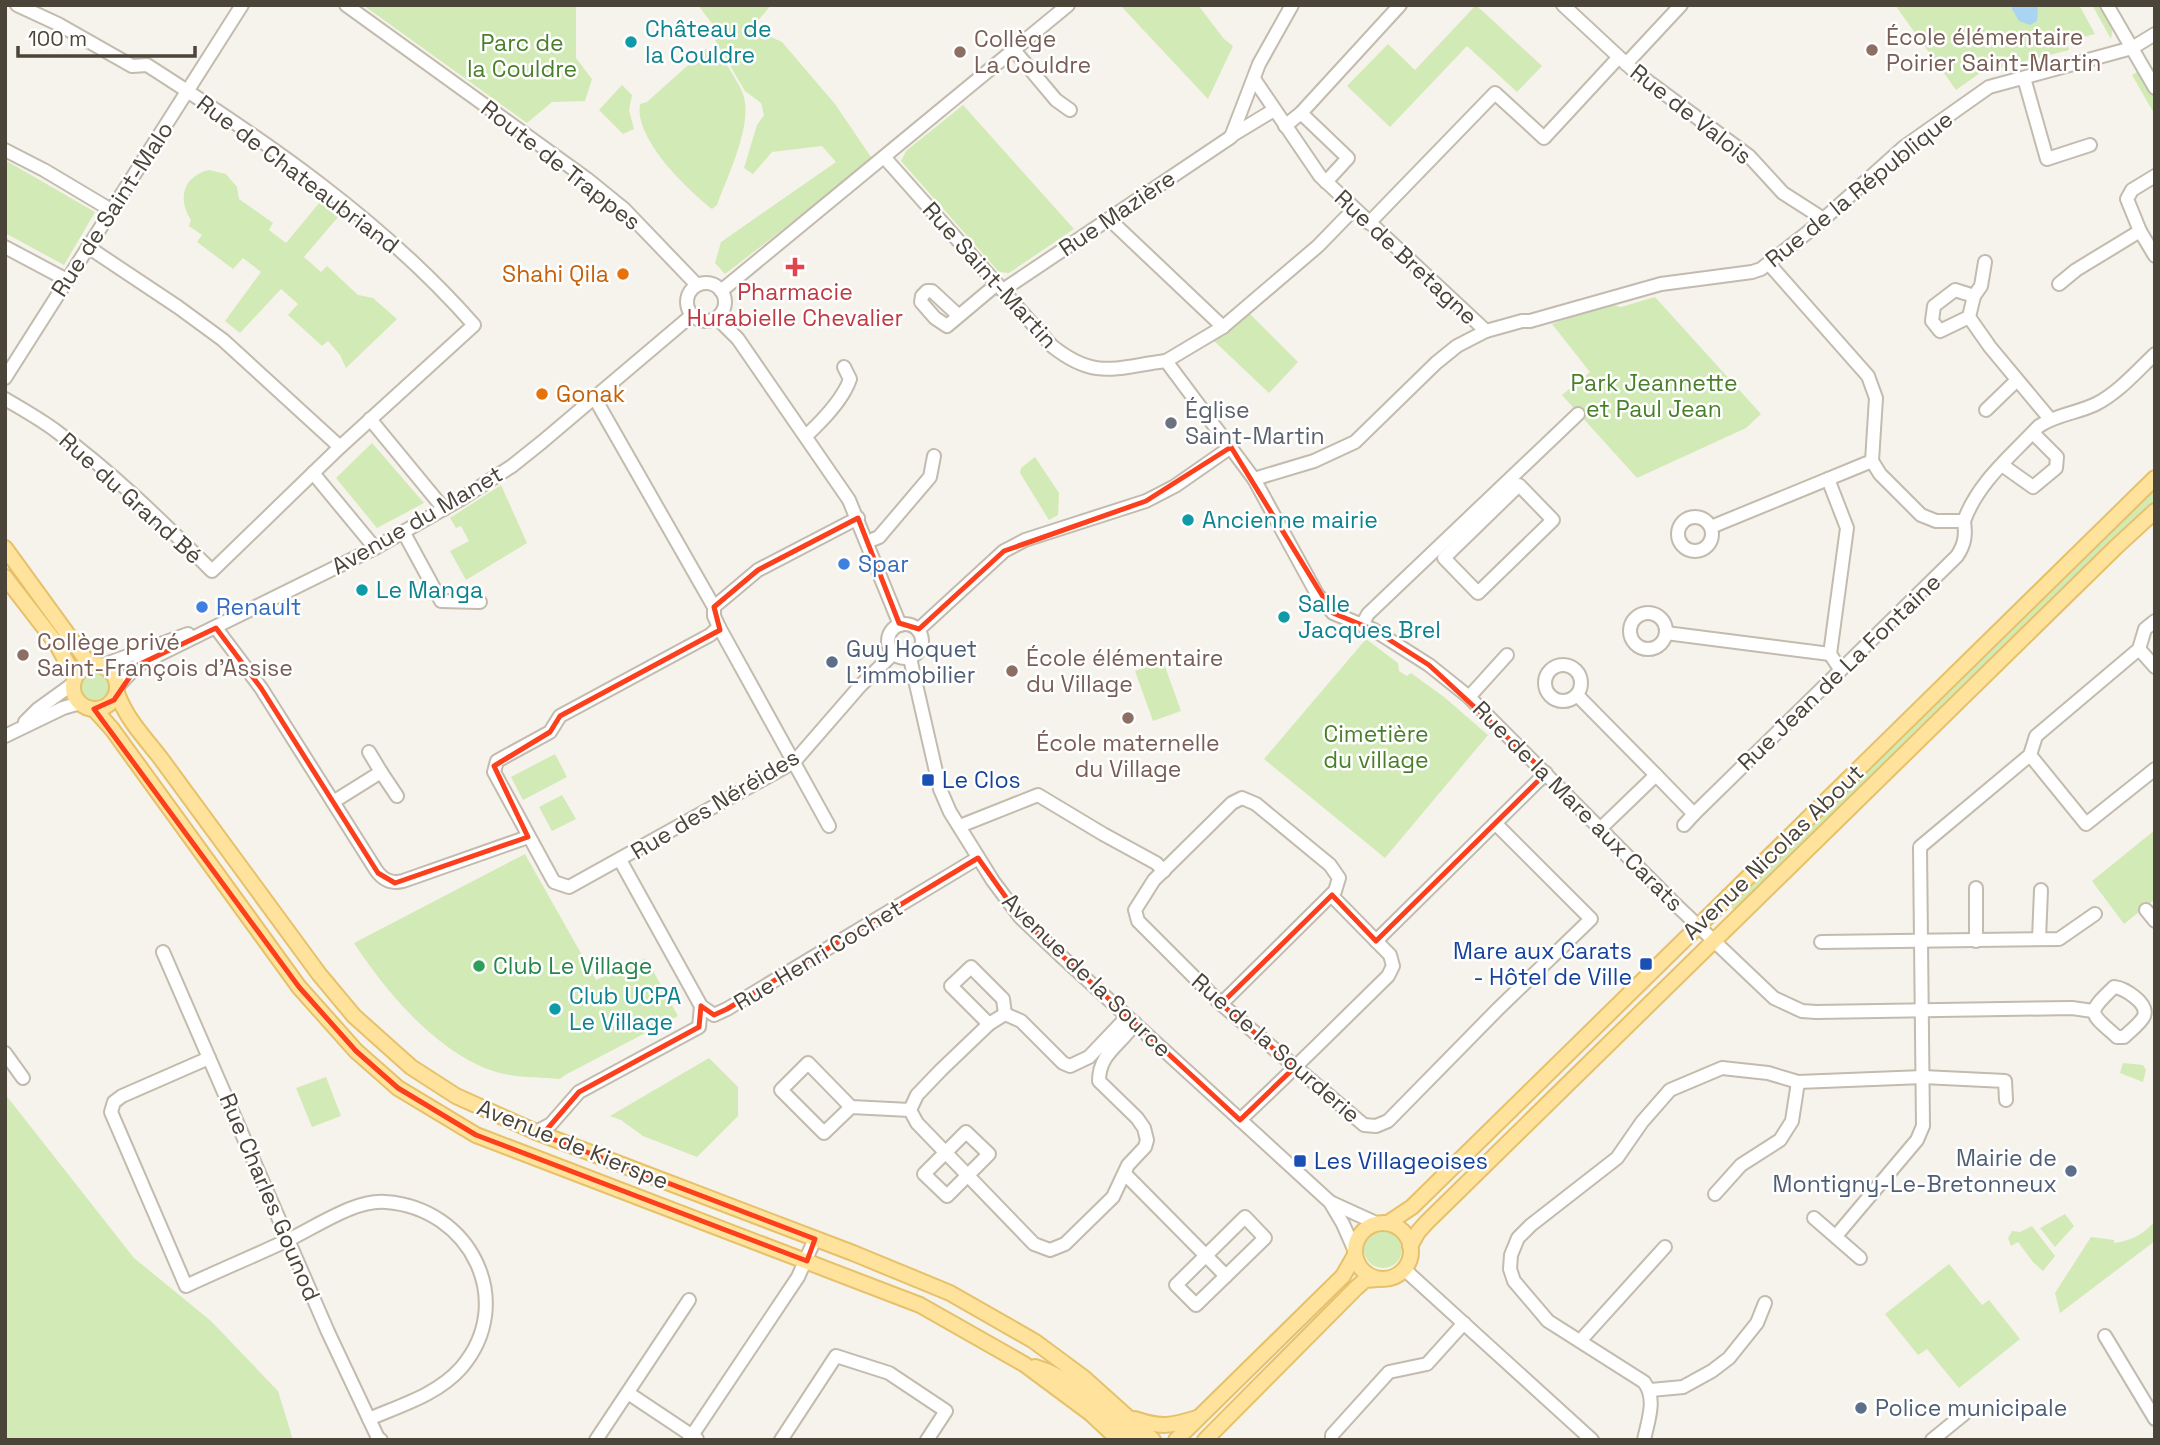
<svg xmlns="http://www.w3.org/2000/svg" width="2160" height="1445" font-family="'Space Grotesk',sans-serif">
  <rect width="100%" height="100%" fill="#f6f3ec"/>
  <!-- green -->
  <g fill="#d2eab5">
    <path d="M363,5h213v53l16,21 -7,22 -33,1 -25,21z"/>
    <path d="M698,5h73l-19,23 30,14 53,62 38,56 -148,114 -10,-11 6,-21 115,-80 -14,-16 -50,6 -19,22 -9,-6 13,-43 7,-10 -3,-12 -16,-12 -30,-51 4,-7z"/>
    <path d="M1120,5h78l26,34 9,7 -25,53z"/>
    <path d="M1476,5l66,61 -25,26 -50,-46 -77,81 -43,-41 41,-42 27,26z"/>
    <path d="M1895,5h184l16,29 -28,7 2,9 -89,23 -24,17z"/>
    <path d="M2092,5h10l11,22 -2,12z"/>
    <path d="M706,49c15,4 19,13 27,26 3,6 8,12 10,19 11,29 -16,83 -26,111l-5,4c-25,-20 -78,-70 -72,-105l7,-2z"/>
    <path d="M2139,71l16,27v17l-23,-40z"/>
    <path d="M622,85l10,10 -3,15 5,19 -11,5 -24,-24z"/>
    <path d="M963,105l111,124 -65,44 -10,-1 -98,-111 5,-10z"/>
    <path d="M5,160l90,52 -31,53 -59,-32z"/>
    <path d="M209,170l17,4 11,13 2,12 34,24 -4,7 17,13 34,-41 18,15 -34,40 17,15 6,-6 31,29 15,3 24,21 -51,49 -6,-13 -12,-14 -6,5 -34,-31 10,-11 -17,-15 -41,44 -15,-12 36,-49 -18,-14 -10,11 -36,-27 5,-7 -13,-9 2,-6c-14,-21 -8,-44 18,-50z"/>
    <path d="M1655,297l106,117 -15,14 -109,50 -75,-83 28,-23 -38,-48 57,-20 12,3z"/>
    <path d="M1249,313l49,49 -29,31 -55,-52z"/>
    <path d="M372,443l52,60 -47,25 -41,-50z"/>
    <path d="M1035,457l24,36 -1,22 -9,5 -29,-47 1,-5z"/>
    <path d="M2155,484v18l-421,408 -3,-3 87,-88z"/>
    <path d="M501,485l26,58 -61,37 -16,-29 19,-10 -8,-15 -5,2 -6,-10z"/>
    <path d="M1366,639l32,24 1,8 8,5 4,-3 33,24 44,38 -103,123 -121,-99z"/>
    <path d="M1163,661l18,50 -28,10 -18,-50z"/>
    <circle cx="95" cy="686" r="14"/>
    <path d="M555,754l12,23 -44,23 -12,-23z"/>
    <path d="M562,795l14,24 -24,12 -13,-24z"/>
    <path d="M2155,830v69l-31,25 -32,-43z"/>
    <path d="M525,854l71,126 50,-22 32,58 -113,59 -5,4c-20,-2 -44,-1 -64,-7 -58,-18 -110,-80 -142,-129z"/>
    <path d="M709,1058l29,29v29l-41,41 -54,-21 -22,-16 -11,-4z"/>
    <path d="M2123,1063l20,2 3,5 -3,12 -23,-9z"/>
    <path d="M326,1077l15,39 -29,11 -16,-39z"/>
    <path d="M5,1094l129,164 77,63 67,70 15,49h-288z"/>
    <path d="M2065,1214l9,12 -19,21 -15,-19z"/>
    <path d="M2155,1221v20l-95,72 -5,-20 36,-56 23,3v3c17,-2 30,-9 41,-22z"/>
    <path d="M2032,1226l23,30 -12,15 -10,-9 -15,-20 -7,4 -3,-8 4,-7 8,1z"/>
    <circle cx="1383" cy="1249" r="19"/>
    <path d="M1949,1264l33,41 7,-5 31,39 -61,49 -32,-39 -9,6 -33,-41z"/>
  </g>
  <!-- water -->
  <path fill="#a9d4f2" d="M2012,5h26l-1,16 -7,4 -11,-4 -7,-12z"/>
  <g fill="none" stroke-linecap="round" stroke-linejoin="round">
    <!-- minor casing -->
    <g stroke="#c2bbae" stroke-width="16">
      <g id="minor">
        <path d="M346,5l241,174 37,30 73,76"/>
        <path d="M1563,5l71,66 115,85 34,37 39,25"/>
        <path d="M2107,5l48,83"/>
        <path d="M1014,50l42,50 14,10"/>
        <path d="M1626,64l55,-59"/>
        <path d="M2024,78l23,81 43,-14"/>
        <path d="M1254,79l66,97 166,155"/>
        <path d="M1301,113l47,45 -22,24"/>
        <path d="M1285,126l16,-13 99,-108"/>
        <path d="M1231,136l43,-26"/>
        <path d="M5,150l39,20 67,40"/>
        <path d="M884,157l168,189c44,35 64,21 114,15l88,118 63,115 16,19 41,17 55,35 40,32 204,205 101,96 28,13 14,1 256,-4 21,3"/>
        <path d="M2155,176l-23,14 -5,9 13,32 15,25"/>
        <path d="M1109,219l114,108"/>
        <path d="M1369,223l126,-130 49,45 74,-80"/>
        <path d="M5,247l62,33"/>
        <path d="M88,247l90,60 45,33 117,107"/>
        <path d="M1769,264l99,112 8,22 -4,63 8,13 41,41 15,6h28c14,-39 48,-66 75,-95 18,-12 39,-13 57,-22 23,-12 40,-32 59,-50"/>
        <circle cx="706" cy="302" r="19"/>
        <path d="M2059,284l17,-14 64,-39"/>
        <path d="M1003,290l228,-153 28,-73 33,-59"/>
        <path d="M721,291l347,-286"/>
        <path d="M1974,296l7,-10 4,-24"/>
        <path d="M959,316l-27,-25h-5l-5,5 -1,6 14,16 12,8 50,-42"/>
        <path d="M1969,317l-29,14 -8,-10 2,-15 21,-16 19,6 -5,21 21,30 60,72"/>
        <path d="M717,318l21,21 111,161 51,125"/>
        <path d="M1166,361l57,-34 95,-81 36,-37"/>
        <path d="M5,378l237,-373"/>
        <path d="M594,397l120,210"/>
        <path d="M5,399c17,10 35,20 51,32 56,41 107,91 156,140l128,-124 134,-122c-92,-105 -210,-185 -327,-260l-15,1 -74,-42 -41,-19"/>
        <path d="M1986,410l31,-30"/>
        <path d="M370,419l74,90"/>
        <path d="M806,436c16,-15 37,-36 44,-57l-6,-12"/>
        <path d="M2002,465l31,22 23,-19 1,-11 -24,-24"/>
        <path d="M313,473l62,75"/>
        <path d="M1254,479l60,-18 41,-19 81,-79 21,-17 29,-15 36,-10h8l131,-37 91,-12 9,-3 56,-44 87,-78 85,-60 143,-39 23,-14"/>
        <path d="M1828,479l19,49 -17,126 10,15"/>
        <path d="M1519,485l34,35 -75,73 -34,-35z"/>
        <circle cx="1695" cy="534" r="17"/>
        <path d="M1711,527l161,-66"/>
        <path d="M404,533l37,68 39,1"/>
        <path d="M867,542l12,-5 51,-60 4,-21"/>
        <circle cx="1648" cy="631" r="18"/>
        <circle cx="905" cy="641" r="17"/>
        <path d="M1362,625l6,-11 210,-200"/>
        <path d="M719,627l-5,-11v-9l44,-37 100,-52"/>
        <path d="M216,628l45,60 115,182c7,10 15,14 27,11l125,-44"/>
        <path d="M918,630l86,-79 21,-11 121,-39 29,-15 56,-39"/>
        <path d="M1666,633l164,21"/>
        <path d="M2139,649l16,18"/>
        <path d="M910,658l30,131 10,23 43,69 27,36 41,39 269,246 13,22 11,25"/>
        <circle cx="1563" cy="683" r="18"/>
        <path d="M103,665l85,-31"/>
        <path d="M118,686l20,-21 237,-117 86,-49 51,-33 30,-24 150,-127"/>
        <path d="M1577,695l79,80"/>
        <path d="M1469,697l38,-42"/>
        <path d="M25,722l13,-13 36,-26"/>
        <path d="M5,736l58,-28 17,-5"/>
        <path d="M369,752l12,20"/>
        <path d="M2030,755l56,69 69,-55"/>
        <path d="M333,802l48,-30 16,24"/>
        <path d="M1684,825l10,-11"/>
        <path d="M829,826l-110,-199 -9,8 -150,81 -10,16 -53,29 -3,11 60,110 15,5 225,-125 66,-76 33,-32"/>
        <path d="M960,826l78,-31 65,39 53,29 8,8"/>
        <path d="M1601,828l55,-53 38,39 263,-258c8,-12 9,-21 7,-35"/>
        <path d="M620,860l81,146 13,9 13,-6 251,-151"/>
        <path d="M2146,910l9,11"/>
        <path d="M2039,939l2,-49"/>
        <path d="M1376,941l170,-168"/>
        <path d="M1976,941v-53"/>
        <path d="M1821,942l238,-3 36,-25"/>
        <path d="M163,952l165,380 50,106 3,2"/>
        <path d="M2114,987c10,1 35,16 30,29 -3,7 -14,15 -20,21h-7c-28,-25 -31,-23 -3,-50z"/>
        <path d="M1221,1004l110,-109"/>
        <path d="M1127,1017l-38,40 -19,9 -7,-3 -42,-42 -16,-7 -16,10 -48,46 -24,25 -7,15 7,13 117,121 16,6 15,-6 48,-47 15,-32 17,-18 2,-7 -3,-12 -7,-10 -38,-37c0,-28 22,-36 36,-58"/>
        <path d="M989,1024l-38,-38 20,-19 32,32 2,15"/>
        <path d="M5,1053l18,25"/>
        <path d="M209,1058l-87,38 -8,6 -3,10 75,174c34,-16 68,-30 102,-46 28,-13 67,-41 98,-38 84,6 132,100 75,166 -24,27 -60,37 -92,51"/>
        <path d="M851,1107l-27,26 -43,-43 27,-27 43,44 59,3"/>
        <path d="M1240,1120c50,-47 99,-96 148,-144l5,-10 -3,-11 -59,-60 4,-4 4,-13 -9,-13 -74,-61 -14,-6 -10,5 -78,77 -19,30 3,11 83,83 143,121 12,1 12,-5 110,-112 93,-90 -95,-95"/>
        <path d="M536,1132l15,-8 28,-32 120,-65 2,-21"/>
        <path d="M966,1132l23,22 -42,42 -23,-22z"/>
        <path d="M1125,1174l101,102"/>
        <path d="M1715,1194l26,-29 39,-25 12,-19 6,-39"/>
        <path d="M1330,1202l46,21"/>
        <path d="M1245,1217l20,21 -69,67 -20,-20z"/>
        <path d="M1814,1218l46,40"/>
        <path d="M1836,1236l81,-96 6,-14 -3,-279 110,-92 6,-19 103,-87 6,-20 10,-8"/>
        <path d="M1404,1269l188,171"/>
        <path d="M2105,1336l50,83"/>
        <path d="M1580,1341l85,-94"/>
        <path d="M1651,1390l32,-3 29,-16 17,-13 28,-35 8,-20"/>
        <path d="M628,1393l69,46"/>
        <path d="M596,1440l93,-140"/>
        <path d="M689,1440l109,-163 17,-38"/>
        <path d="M781,1440l55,-84 53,17 57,38 -19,29"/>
        <path d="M1332,1440v-5l57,-63 38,-8 37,-41"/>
        <path d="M1644,1440c4,-20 13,-41 0,-58l-96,-61 -34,-40 -4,-12 1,-14 7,-17 13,-13 86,-67 25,-36 28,-32 52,-22 46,5 30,9 125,-5 82,4 1,19"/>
        <path d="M1932,1440l32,-26"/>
      </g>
    </g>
    <!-- major casing -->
    <g stroke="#e6c16a" stroke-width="18">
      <g id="major">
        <path d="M5,548l85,117"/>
        <path d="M5,577l51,66 19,34"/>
        <circle cx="95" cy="687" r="22"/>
        <path d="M117,693c9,25 26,43 42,63l160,218 35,42 57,51 45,29 80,36 317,121 97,40 84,48 50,37 69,62"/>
        <path d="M94,709l18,20 187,258 57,64 42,37 78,47 444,170 104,59 66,49 29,27"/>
        <circle cx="1383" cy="1251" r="28"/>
        <path d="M1388,1223l24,-16 743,-729"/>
        <path d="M1410,1246l8,-14 9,-10 689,-675 39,-36"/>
        <path d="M1035,1367c39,11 71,45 99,73"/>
        <path d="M1135,1419c26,9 36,7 62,-1"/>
        <path d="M1176,1440l167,-164 12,-21"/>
        <path d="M1205,1440l151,-152 9,-8 13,-1"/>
      </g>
    </g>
    <!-- minor -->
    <use href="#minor" stroke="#fff" stroke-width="12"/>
    <!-- major -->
    <use href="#major" stroke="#ffe39c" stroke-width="14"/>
  </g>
  <!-- marked area -->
  <path fill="none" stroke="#fc3f1d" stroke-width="5" stroke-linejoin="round" d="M1231,447l102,166 41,17 55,35 117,108 -170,168 -44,-46 -111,109 74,63 -55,53 -220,-203 -42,-59 -251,151 -13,6 -13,-9 -2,21 -120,65 -37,43 273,104 -8,22 -331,-126 -78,-47 -42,-37 -57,-64 -205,-278 20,-9 24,-35 78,-37 45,60 117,185 17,10 133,-46 -34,-71 56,-34 10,-16 160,-86 -6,-23 44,-37 100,-52 41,105 20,6 85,-78 142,-50z"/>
  <!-- markers -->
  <g fill="#0f9aa8" stroke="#fff" stroke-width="2.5">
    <circle cx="631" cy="42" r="7"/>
    <circle cx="1188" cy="520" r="7"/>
    <circle cx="362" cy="590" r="7"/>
    <circle cx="1284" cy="617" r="7"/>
    <circle cx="555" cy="1009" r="7"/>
  </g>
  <g fill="#8d6e63" stroke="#fff" stroke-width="2.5">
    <circle cx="1872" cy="50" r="7"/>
    <circle cx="960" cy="52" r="7"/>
    <circle cx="23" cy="655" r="7"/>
    <circle cx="1012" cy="671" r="7"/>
    <circle cx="1128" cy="718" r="7"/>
  </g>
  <path fill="#e0444e" stroke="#fff" stroke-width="2.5" d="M791.5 256.5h7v7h7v7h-7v7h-7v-7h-7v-7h7z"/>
  <g fill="#e8710a" stroke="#fff" stroke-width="2.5">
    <circle cx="623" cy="274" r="7"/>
    <circle cx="542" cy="394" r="7"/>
  </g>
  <circle fill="#6b7280" stroke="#fff" stroke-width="2.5" cx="1171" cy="423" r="7"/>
  <g fill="#3f7fe0" stroke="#fff" stroke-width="2.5">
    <circle cx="844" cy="564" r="7"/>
    <circle cx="202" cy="607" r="7"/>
  </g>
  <g fill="#5c6f8a" stroke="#fff" stroke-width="2.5">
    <circle cx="832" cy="662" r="7"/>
    <circle cx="2071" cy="1171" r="7"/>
    <circle cx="1861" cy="1408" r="7"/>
  </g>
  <g fill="#1a4fb4" stroke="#fff" stroke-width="2.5">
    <rect x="921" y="773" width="14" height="14" rx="3.5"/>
    <rect x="1639" y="957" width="14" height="14" rx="3.5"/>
    <rect x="1293" y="1154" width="14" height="14" rx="3.5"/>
  </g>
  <circle fill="#2e9e5b" stroke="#fff" stroke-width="2.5" cx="479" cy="966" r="7"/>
  <g text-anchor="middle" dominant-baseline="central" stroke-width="5" stroke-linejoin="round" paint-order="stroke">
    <!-- culture labels -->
    <g font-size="23" fill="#0d838f" stroke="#fff" text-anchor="start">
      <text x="645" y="29">Château de<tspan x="645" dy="26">la Couldre</tspan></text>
      <text x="1202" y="520">Ancienne mairie</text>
      <text x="376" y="590">Le Manga</text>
      <text x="1298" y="604">Salle<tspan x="1298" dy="26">Jacques Brel</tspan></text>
      <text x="569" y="996">Club UCPA<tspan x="569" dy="26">Le Village</tspan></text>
    </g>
    <!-- education labels -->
    <g font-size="23" fill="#785e54" stroke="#fff" text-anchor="start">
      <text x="1886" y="37">École élémentaire<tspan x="1886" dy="26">Poirier Saint-Martin</tspan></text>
      <text x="974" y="39">Collège<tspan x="974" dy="26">La Couldre</tspan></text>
      <text x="37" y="642">Collège privé<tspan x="37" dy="26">Saint-François d'Assise</tspan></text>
      <text x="1026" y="658">École élémentaire<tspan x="1026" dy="26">du Village</tspan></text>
      <text x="1128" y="743" text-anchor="middle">École maternelle<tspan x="1128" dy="26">du Village</tspan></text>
    </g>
    <!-- park labels -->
    <g font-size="23" fill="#4a7f2a" stroke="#fff">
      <text x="522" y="43">Parc de<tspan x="522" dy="26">la Couldre</tspan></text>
      <text x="1654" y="383">Park Jeannette<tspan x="1654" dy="26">et Paul Jean</tspan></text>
      <text x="1376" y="734">Cimetière<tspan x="1376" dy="26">du village</tspan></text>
    </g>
    <!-- street labels -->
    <g font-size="23" fill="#4b4439" stroke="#fff">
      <text transform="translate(1691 114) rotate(38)">Rue de Valois</text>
      <text transform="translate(561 165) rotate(38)">Route de Trappes</text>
      <text transform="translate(298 174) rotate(37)">Rue de Chateaubriand</text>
      <text transform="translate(1859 189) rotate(-39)">Rue de la République</text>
      <text transform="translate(112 209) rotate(-57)">Rue de Saint-Malo</text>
      <text transform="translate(1117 213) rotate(-34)">Rue Mazière</text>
      <text transform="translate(1406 257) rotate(43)">Rue de Bretagne</text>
      <text transform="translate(990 275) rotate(48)">Rue Saint-Martin</text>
      <text transform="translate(131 498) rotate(42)">Rue du Grand Bé</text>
      <text transform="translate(417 520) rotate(-30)">Avenue du Manet</text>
      <text transform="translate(1839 672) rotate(-44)">Rue Jean de La Fontaine</text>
      <text transform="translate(715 804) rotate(-31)">Rue des Néréides</text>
      <text transform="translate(1578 806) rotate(45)">Rue de la Mare aux Carats</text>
      <text transform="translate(1773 852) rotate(-44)">Avenue Nicolas About</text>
      <text transform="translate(818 955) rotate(-31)">Rue Henri Cochet</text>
      <text transform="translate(1087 975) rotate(44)">Avenue de la Source</text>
      <text transform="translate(1276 1048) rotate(41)">Rue de la Sourderie</text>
      <text transform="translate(573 1144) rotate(22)">Avenue de Kierspe</text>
      <text transform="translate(270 1197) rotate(67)">Rue Charles Gounod</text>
    </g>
    <!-- food labels -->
    <g font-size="23" fill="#c56008" stroke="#fff" text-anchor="end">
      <text x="609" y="274">Shahi Qila</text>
      <text x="556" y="394" text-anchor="start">Gonak</text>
    </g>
    <!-- health labels -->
    <g font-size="23" fill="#be3a42" stroke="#fff">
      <text x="795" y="292">Pharmacie<tspan x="795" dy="26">Hurabielle Chevalier</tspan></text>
    </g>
    <!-- worship labels -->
    <g font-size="23" fill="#5b616d" stroke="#fff" text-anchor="start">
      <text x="1185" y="410">Église<tspan x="1185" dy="26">Saint-Martin</tspan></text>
    </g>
    <!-- shop labels -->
    <g font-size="23" fill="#366cbe" stroke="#fff" text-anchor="start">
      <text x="858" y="564">Spar</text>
      <text x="216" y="607">Renault</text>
    </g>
    <!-- service labels -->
    <g font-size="23" fill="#4e5e75" stroke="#fff" text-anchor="start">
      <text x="846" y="649">Guy Hoquet<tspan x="846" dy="26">L'immobilier</tspan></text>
      <text x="2057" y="1158" text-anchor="end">Mairie de<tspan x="2057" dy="26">Montigny-Le-Bretonneux</tspan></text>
      <text x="1875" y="1408">Police municipale</text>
    </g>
    <!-- transit labels -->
    <g font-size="23" fill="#164399" stroke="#fff" text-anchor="start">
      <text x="942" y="780">Le Clos</text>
      <text x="1632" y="951" text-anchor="end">Mare aux Carats<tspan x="1632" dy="26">- Hôtel de Ville</tspan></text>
      <text x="1314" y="1161">Les Villageoises</text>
    </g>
    <!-- leisure labels -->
    <g font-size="23" fill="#27864d" stroke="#fff" text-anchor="start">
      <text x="493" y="966">Club Le Village</text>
    </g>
  </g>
  <!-- border -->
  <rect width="2160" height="1445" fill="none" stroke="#4b4439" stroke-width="14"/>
  <!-- scale -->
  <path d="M18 46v10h177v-10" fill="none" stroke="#4b4439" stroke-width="3.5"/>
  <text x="28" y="46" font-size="21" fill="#4b4439" stroke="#ffffff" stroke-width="5" paint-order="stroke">100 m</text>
</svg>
